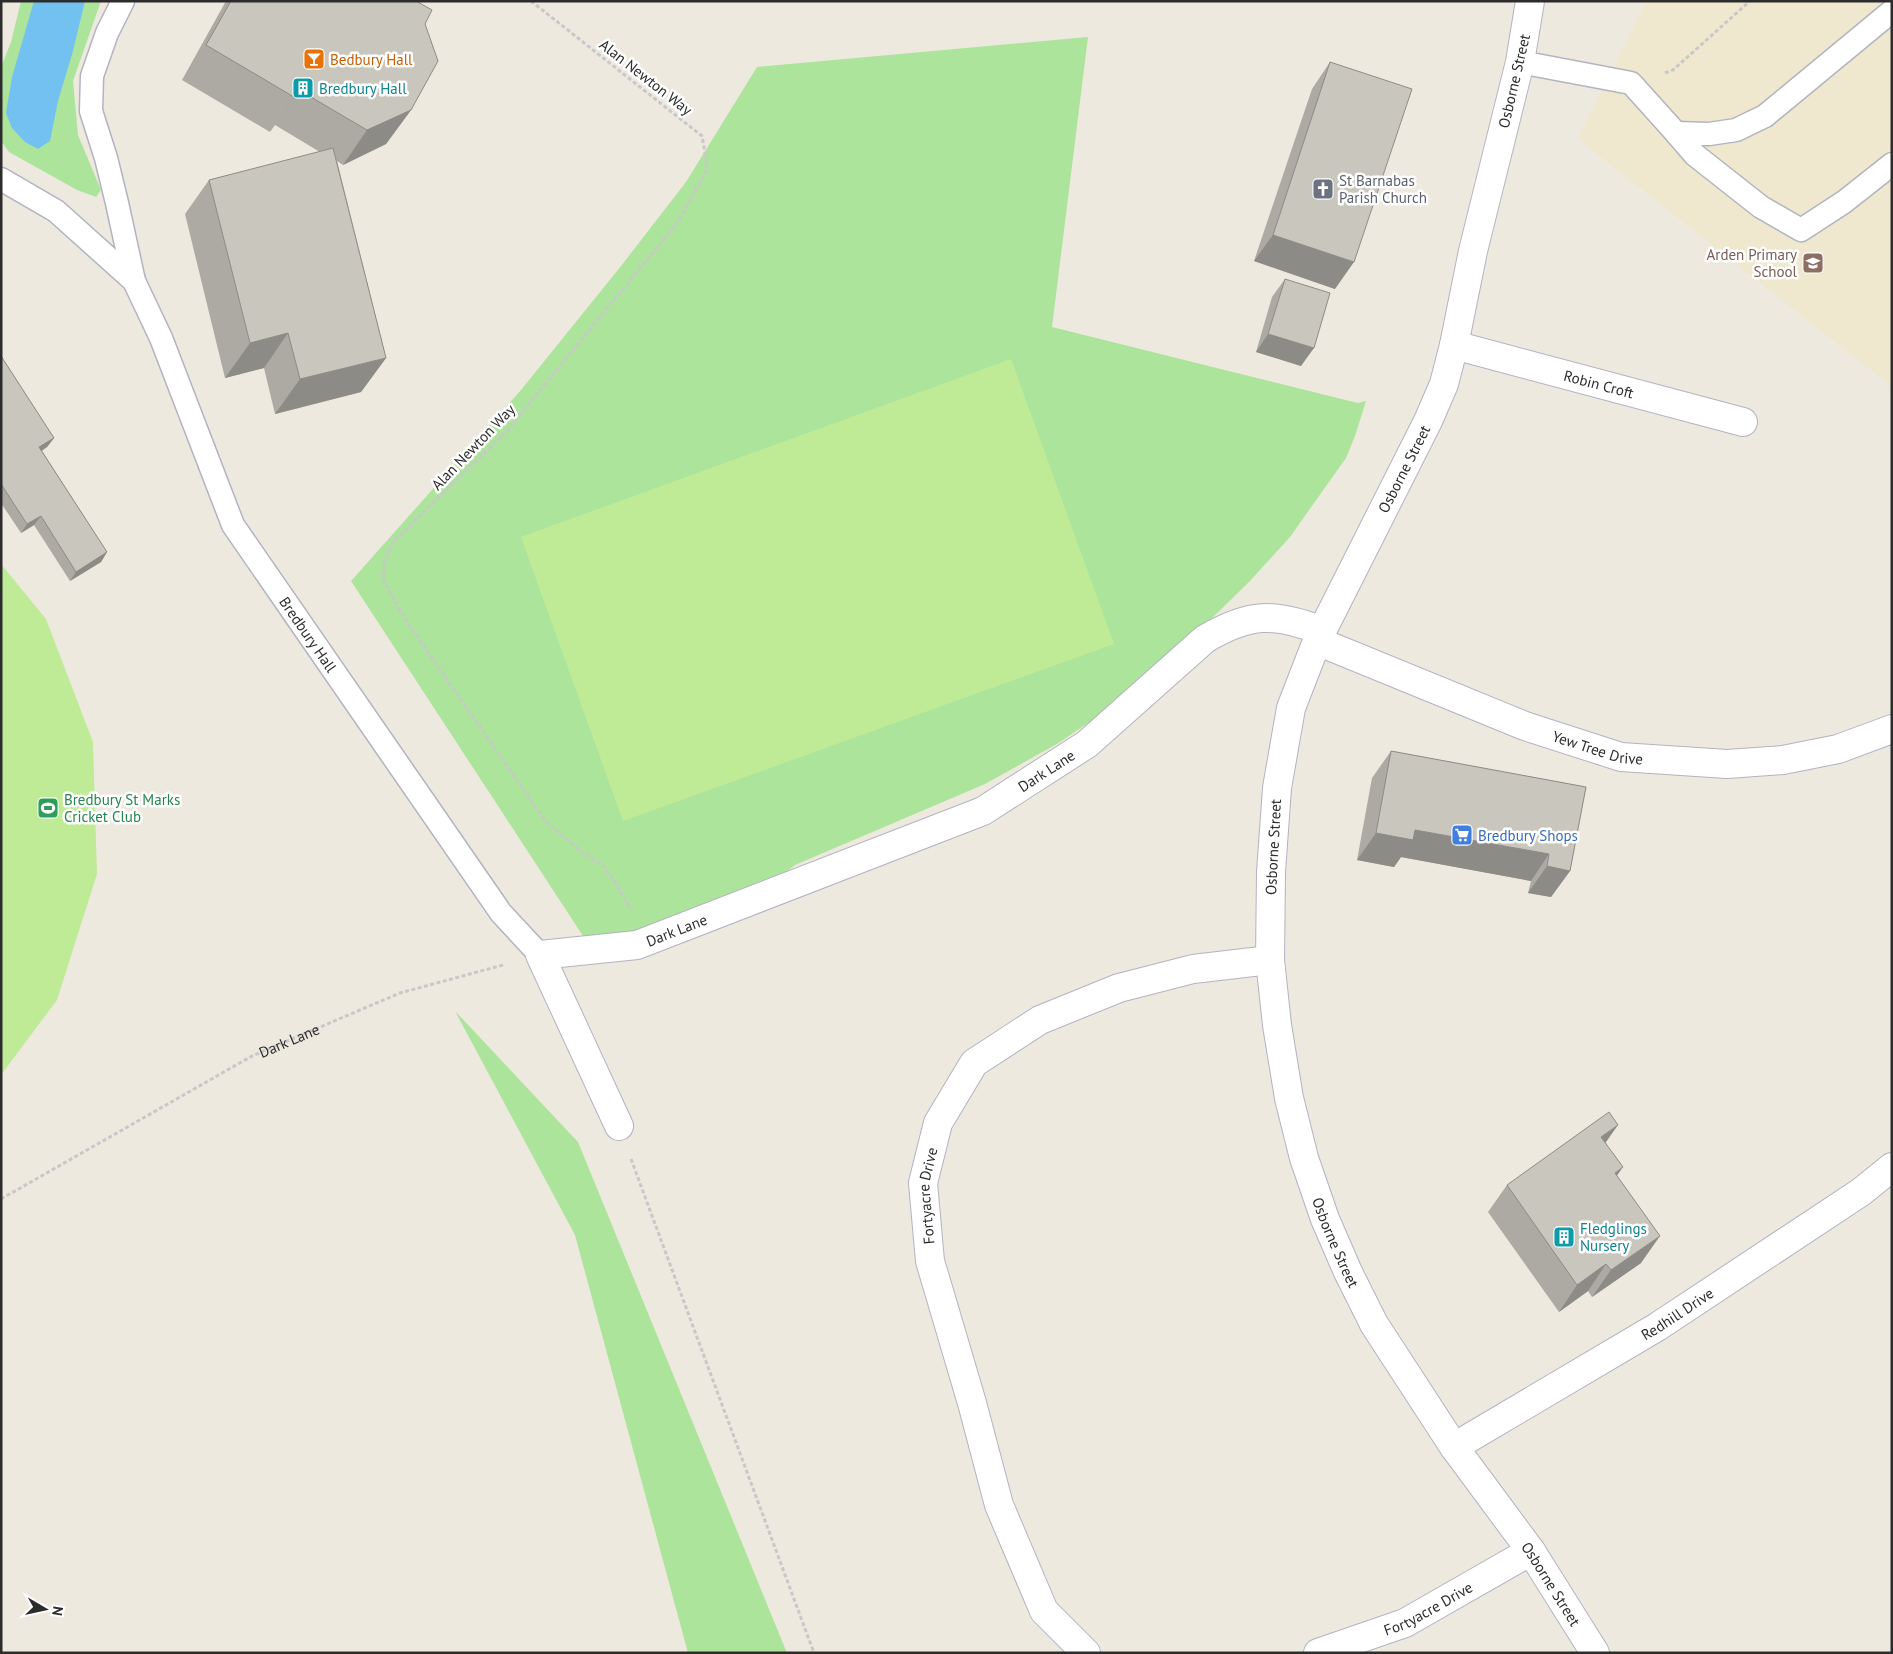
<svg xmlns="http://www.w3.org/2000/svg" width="1893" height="1654" font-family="'PT Sans',sans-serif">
  <rect width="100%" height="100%" fill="#eee9df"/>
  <!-- education -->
  <path fill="#efe8ce" d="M1647,1h245v386l-314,-248z"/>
  <!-- green -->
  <g fill="#ace49b">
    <path d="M21,1h80l-28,80 5,54 23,55 -5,7 -19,-7 -68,-38 -8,-11v-74l10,-25z"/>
    <path d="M1088,37l-36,290 306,76 8,-2 -11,35 -9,22 -56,79 -41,45 -42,41 -110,94 -40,27 -72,40 -190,81 -10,8 -100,52 -100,14 -234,-358 170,-191 100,-124 65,-84 71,-115z"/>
    <path d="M455,1011l123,131 209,511h-99l-113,-418z"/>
  </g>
  <!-- pitch -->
  <g fill="#bfeb97">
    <path d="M1011,359l103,285 -491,177 -102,-284z"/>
    <path d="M1,564l45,55 47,123 4,132 -40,126 -56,75z"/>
  </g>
  <!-- water -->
  <path fill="#72c1f0" d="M34,1h51l-12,50 -15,50 -8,40 -12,8 -13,-7 -13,-14 -6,-15 6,-36z"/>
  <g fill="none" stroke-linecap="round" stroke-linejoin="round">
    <!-- service casing -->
    <g stroke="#b2b3c0" stroke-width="25">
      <g id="service">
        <path id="s2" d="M123,1l-16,32 -15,43 -1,35 15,47 11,45 17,78 27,57 72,187 268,388 39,42"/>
        <path d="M1892,11l-127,105 -29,14 -27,4 -33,-1 19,22 66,52 40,23 43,-28 48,-38"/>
        <path d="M1520,62l111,21 45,50"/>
        <path d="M1,179l55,32 78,70"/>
      </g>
    </g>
    <!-- minor casing -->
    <g stroke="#b2b3c0" stroke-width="30">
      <g id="minor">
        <path id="s3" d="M1530,1l-10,61 -47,189 -19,94 -10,39 -16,37 -111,220 -26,67 -14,80 -6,84 -1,88 7,65 12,73 15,60 21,61 23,53 26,52 80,123 77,104 64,102"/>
        <path id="s4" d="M1454,345l289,77"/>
        <path id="s5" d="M1317,641l208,85 96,31 106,7 56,-4 55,-11 54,-20"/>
        <path id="s6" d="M619,1126l-79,-171 97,-10 346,-134 104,-67 118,-105c44,-26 69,-27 117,-8"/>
        <path id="s7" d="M1454,1447l203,-120 204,-135 31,-25"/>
        <path id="s8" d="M1086,1653l-42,-42 -45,-106 -27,-102 -42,-142 -7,-78 15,-60 36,-60 66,-43 79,-32 74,-19 77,-9"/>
        <path id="s9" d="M1318,1653l87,-30 126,-72"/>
      </g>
    </g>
    <!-- path -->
    <g stroke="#c8c8c8" stroke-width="3" stroke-dasharray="4 2.5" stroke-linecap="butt">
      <path d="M531,1l171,135 6,33 -31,54 -171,209 -112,109 -9,18 -2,20 24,43 139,200 37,31 18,11 14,18 16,28"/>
      <path d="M1665,73l8,-3 77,-69"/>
      <path d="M631,1159l183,494"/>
      <path id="s1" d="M1,1199l251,-143 148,-63 103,-28"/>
    </g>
    <!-- service -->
    <use href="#service" stroke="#fff" stroke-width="22"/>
    <!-- minor -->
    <use href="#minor" stroke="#fff" stroke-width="28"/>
  </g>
  <!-- wall -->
  <g fill="#adaaa3">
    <path d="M226,1h190l9,23 -14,86 -25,34 -43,21 -6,-4 49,197 -25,34 -86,22 -11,-46 -39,10 -40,-164 24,-34 111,-28 -45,-27 -5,7 -88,-52z"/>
    <path d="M1330,62l5,227 -81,-28 58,-172z"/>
    <path d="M1285,279l16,87 -45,-14 16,-55z"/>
    <path d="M1,356l53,82 -7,9 -5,4 65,101 -6,10 -31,19 -36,-56 -13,8 -20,-30z"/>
    <path d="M1391,751l195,36 -16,84 -19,26 -23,-4 3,-12 -130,-24 -7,10 -37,-7 15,-82z"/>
    <path d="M1606,1143l11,33 24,87 -49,34 -4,-6 -29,21 -71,-100 19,-27z"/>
  </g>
  <!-- shaded-wall -->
  <g fill="#8d8b85">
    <path d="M299,90l-29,42 24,-35z"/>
    <path d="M411,110l-25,34 -43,21 24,-35z"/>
    <path d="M1273,235l81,27 -19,27 -81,-28z"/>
    <path d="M288,333l-24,35 -39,10 25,-35z"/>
    <path d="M1268,334l46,14 -13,18 -45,-14z"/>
    <path d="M386,358l-25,34 -86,22 25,-35z"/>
    <path d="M54,438l-7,9 -14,9 6,-9z"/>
    <path d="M41,516l-7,9 -13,8 6,-9z"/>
    <path d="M107,552l-6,10 -31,19 6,-9z"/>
    <path d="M1415,830l134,24 -18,27 -130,-24 -7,10 -37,-7 19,-27z"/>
    <path d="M1547,866l23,5 -19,26 -23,-4z"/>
    <path d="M1618,1125l-19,27 2,-15z"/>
    <path d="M1623,1167l-19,27 11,-21z"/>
    <path d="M1660,1236l-19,27 -49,34 19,-27z"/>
    <path d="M1606,1264l-18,27 -29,21 18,-27z"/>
  </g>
  <!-- building -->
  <g fill="#c9c6be" stroke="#8d8b85">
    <path d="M231,1h185l16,9 -7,14 13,37 -27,49 -44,20 -68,-40 -5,7 -88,-52z"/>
    <path d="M1330,62l82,27 -58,173 -81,-27z"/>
    <path d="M333,148l53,210 -86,21 -12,-46 -38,10 -41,-163z"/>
    <path d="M1285,279l45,14 -16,55 -46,-14z"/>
    <path d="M1,356l53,82 -15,9 68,105 -31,20 -35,-56 -14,8 -26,-40z"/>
    <path d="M1391,751l195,36 -16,84 -23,-5 2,-12 -134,-24 -2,10 -37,-7z"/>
    <path d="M1609,1112l9,13 -17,12 22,30 -8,6 45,63 -49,34 -5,-6 -29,21 -70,-100z"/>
  </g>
  <!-- icons -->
  <defs>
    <g id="bar-square" transform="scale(1.125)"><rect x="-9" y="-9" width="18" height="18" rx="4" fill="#e8710a" stroke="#fff"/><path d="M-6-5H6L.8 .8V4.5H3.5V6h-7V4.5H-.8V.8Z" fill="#fff"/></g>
    <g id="building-square" transform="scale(1.125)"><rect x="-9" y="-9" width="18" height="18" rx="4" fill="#0f9aa8" stroke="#fff"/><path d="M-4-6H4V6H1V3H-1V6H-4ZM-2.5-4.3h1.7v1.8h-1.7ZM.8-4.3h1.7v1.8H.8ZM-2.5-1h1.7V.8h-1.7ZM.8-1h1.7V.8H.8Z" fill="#fff"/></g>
    <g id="church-square" transform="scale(1.125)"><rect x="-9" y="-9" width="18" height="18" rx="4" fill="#6b7280" stroke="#fff"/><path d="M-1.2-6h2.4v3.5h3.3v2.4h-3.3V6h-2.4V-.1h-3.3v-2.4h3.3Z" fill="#fff"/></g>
    <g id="school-square" transform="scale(1.125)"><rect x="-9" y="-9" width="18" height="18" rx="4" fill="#8d6e63" stroke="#fff"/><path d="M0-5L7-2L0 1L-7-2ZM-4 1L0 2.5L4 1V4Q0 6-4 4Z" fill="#fff"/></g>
    <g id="stadium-square" transform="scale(1.125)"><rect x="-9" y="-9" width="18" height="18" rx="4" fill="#2e9e5b" stroke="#fff"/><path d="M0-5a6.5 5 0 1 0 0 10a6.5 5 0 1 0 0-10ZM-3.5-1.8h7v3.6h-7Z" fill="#fff"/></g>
    <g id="supermarket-square" transform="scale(1.125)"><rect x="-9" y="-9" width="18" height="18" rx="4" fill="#3f7fe0" stroke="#fff"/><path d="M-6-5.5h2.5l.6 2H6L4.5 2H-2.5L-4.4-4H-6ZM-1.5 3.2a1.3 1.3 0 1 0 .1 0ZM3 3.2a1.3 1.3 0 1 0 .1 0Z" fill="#fff"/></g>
  </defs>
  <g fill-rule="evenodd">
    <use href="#bar-square" x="314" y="59"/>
    <use href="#building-square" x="303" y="88"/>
    <use href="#church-square" x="1323" y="189"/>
    <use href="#school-square" x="1813" y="263"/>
    <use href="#stadium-square" x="48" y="808"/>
    <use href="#supermarket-square" x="1462" y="835"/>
    <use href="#building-square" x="1564" y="1237"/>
  </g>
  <g text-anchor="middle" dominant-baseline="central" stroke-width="5" stroke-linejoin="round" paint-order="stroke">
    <!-- food labels -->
    <g font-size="15" fill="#c56008" stroke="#fff" text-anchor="start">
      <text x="330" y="59">Bedbury Hall</text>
    </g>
    <!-- street labels -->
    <g font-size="15" fill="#2c2c2c" stroke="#fff">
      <text transform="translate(646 77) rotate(38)">Alan Newton Way</text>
      <text transform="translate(1514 81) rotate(-77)">Osborne Street</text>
      <text stroke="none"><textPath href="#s4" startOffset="150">Robin Croft</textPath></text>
      <text transform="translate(473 447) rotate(-46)">Alan Newton Way</text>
      <text transform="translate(1404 469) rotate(-63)">Osborne Street</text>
      <text stroke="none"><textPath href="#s2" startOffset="688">Bredbury Hall</textPath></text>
      <text stroke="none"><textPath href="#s5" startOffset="301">Yew Tree Drive</textPath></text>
      <text stroke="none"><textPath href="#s6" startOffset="732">Dark Lane</textPath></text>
      <text transform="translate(1273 847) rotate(-87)">Osborne Street</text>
      <text stroke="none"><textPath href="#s6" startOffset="328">Dark Lane</textPath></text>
      <text stroke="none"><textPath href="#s1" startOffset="329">Dark Lane</textPath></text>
      <text stroke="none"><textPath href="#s8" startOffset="494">Fortyacre Drive</textPath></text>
      <text stroke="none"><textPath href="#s3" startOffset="1296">Osborne Street</textPath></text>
      <text stroke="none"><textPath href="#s7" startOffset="260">Redhill Drive</textPath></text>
      <text stroke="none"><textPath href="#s3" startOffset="1701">Osborne Street</textPath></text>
      <text stroke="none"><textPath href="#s9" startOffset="119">Fortyacre Drive</textPath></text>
    </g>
    <!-- culture labels -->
    <g font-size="15" fill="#0d838f" stroke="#fff" text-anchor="start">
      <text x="319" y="88">Bredbury Hall</text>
      <text x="1580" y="1228">Fledglings<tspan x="1580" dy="17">Nursery</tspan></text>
    </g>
    <!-- worship labels -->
    <g font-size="15" fill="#5b616d" stroke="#fff" text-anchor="start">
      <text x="1339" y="180">St Barnabas<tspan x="1339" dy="17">Parish Church</tspan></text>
    </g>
    <!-- education labels -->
    <g font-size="15" fill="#785e54" stroke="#fff" text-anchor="end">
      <text x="1797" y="254">Arden Primary<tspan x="1797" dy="17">School</tspan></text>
    </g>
    <!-- leisure labels -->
    <g font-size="15" fill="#27864d" stroke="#fff" text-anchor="start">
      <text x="64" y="799">Bredbury St Marks<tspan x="64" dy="17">Cricket Club</tspan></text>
    </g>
    <!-- shop labels -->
    <g font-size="15" fill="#366cbe" stroke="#fff" text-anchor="start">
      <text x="1478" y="835">Bredbury Shops</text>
    </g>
  </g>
  <!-- border -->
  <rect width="1893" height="1654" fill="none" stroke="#2c2c2c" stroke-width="5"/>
  <!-- north arrow -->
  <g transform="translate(45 1609) rotate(99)" stroke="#ffffff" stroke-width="4" paint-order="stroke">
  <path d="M0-4L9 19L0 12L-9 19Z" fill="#2c2c2c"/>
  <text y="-8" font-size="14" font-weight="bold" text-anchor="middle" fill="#2c2c2c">N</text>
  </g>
</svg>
